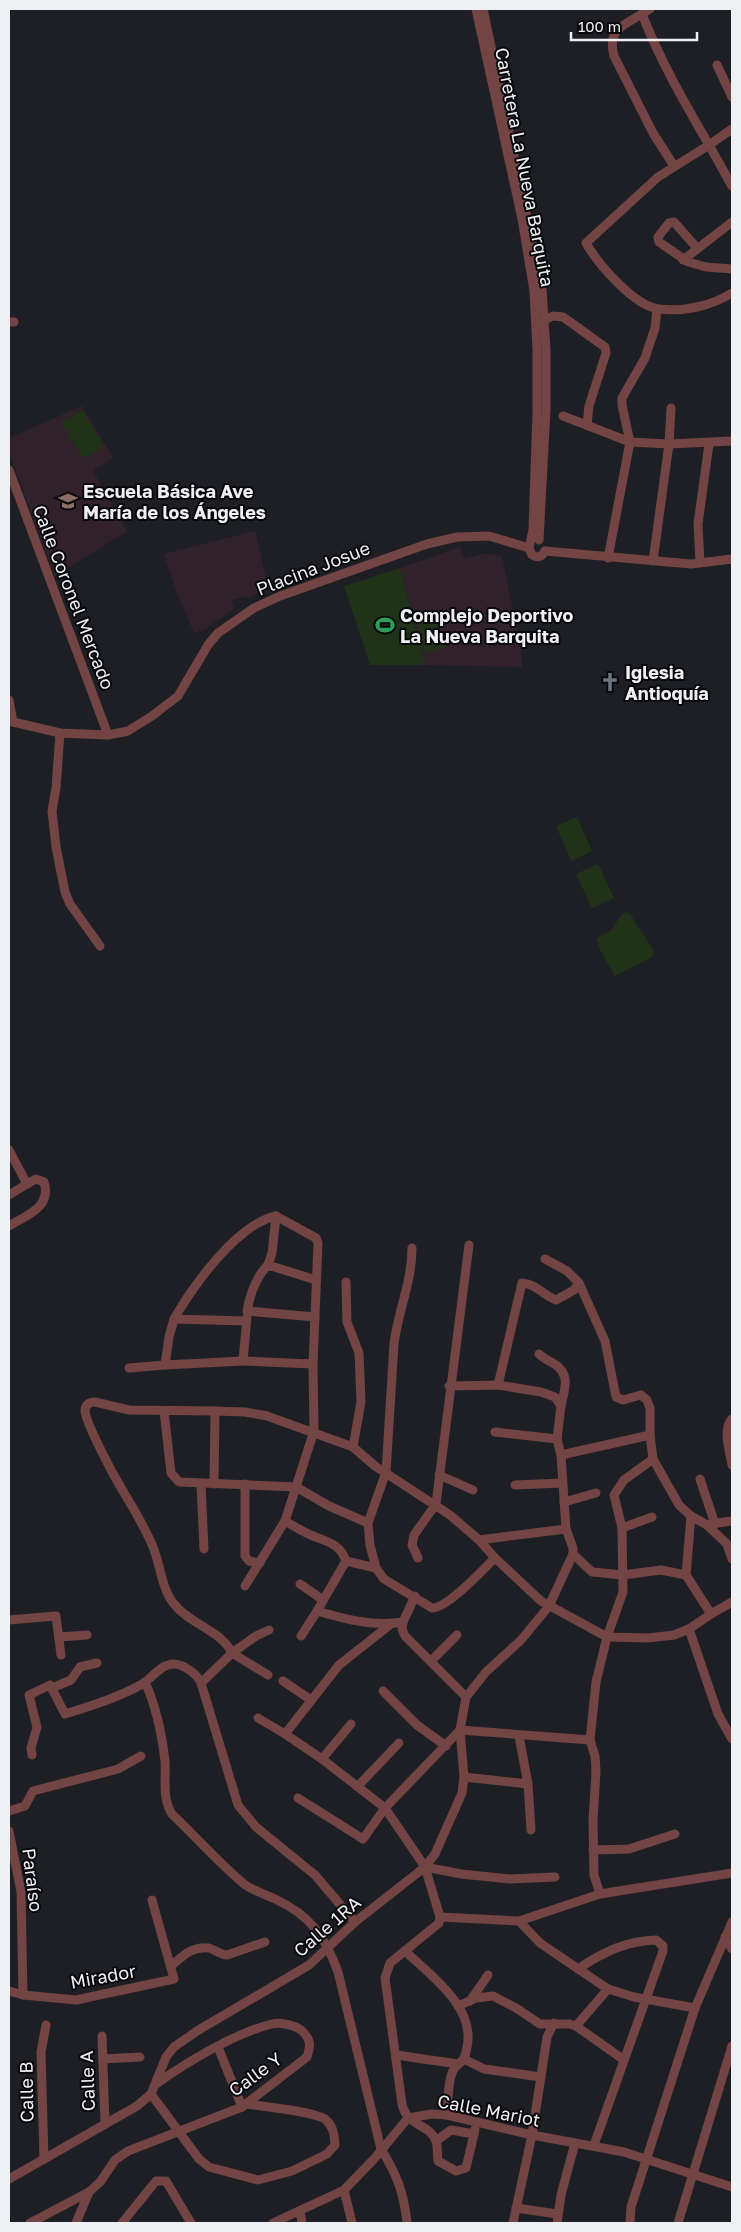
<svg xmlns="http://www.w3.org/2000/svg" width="741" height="2232" font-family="'Golos Text',sans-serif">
  <rect width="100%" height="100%" fill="#1e1f24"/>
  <!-- education -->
  <g fill="#31212b">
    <path d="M82,406l31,52 -20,13 34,60 -72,45 -46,-123v-15z"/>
    <path d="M255,531l13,55 -20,13 -1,-3 -15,4 2,9 -30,21 -10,3 -18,-42 -12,-37z"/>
    <path d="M460,547l4,12 21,-6 17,4 19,92 1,18 -97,-2 -25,-97z"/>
  </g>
  <!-- green -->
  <g fill="#203319">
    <path d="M82,410l22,36 -20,13 -23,-36z"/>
    <path d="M400,568l25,97h-55l-26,-79z"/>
    <path d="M436,612l9,36 -20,5 -10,-36z"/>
    <path d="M577,817l15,34 -21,10 -15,-35z"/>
    <path d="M598,864l16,34 -22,10 -16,-34z"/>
    <path d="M627,912l3,2 24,37 -2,6 -37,19 -15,-26 -3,-12 13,-7 13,-18z"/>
  </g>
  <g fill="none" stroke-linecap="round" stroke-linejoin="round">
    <!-- minor -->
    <g stroke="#724444" stroke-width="9">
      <path d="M476,9l46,210 12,72 3,59v61l-4,119 -4,18 3,7c5,3 10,2 13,-4"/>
      <path d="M483,9l59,280 4,61v60l-7,130"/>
      <path d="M650,9l-8,5c18,46 42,88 67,131l-51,32 -72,66c12,21 48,63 73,66 25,3 52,-3 73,-16"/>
      <path d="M642,14c-20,12 -35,16 -28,42l39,77 21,33"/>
      <path d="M717,65l15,32"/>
      <path d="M732,129l-23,16 23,41"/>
      <path d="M697,248l-23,-26 -5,1 -11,14 1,5 29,20 18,5 26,2"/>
      <path d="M683,260l49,-38"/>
      <path d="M544,320l9,-4 10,1 42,30 1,6 -17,53 -2,19"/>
      <path d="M9,322h5"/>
      <path d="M563,416l67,26 39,2 63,-3"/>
      <path d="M9,470l99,265"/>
      <path d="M545,551l146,13 41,-5"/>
      <path d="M608,558l22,-116 -8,-37v-7l23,-40 10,-30 2,-19"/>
      <path d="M653,561l16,-117 2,-36"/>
      <path d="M700,563l-2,-39 11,-80"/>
      <path d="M9,700l4,22"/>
      <path d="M9,721l51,12 48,2 20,-4 24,-15 26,-20 30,-51 10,-12 36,-25 26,-12 147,-52 30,-7 32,-1 40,12"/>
      <path d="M60,733l-4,55 -4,23 4,36 9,45 5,12 30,42"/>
      <path d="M9,1150l18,34 -18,11"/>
      <path d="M9,1226c18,-11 43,-19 35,-44l-8,-3 -9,5"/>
      <path d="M412,1248c0,34 -14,63 -18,96l-8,128 -18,51 2,22 6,23 8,11 48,29c16,0 50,-38 63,-50"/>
      <path d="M268,1265l4,-12 4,-37"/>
      <path d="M346,1282l1,40 12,31 2,49 -8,45"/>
      <path d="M579,1283l26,58 11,56 7,3 18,-5 6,5 3,8v27l3,24 26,46 12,11 16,9 20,19 5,15"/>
      <path d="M247,1317l-4,44 70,3"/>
      <path d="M315,1317l-68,-6c3,-17 8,-33 21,-46l48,15"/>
      <path d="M174,1319c19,-33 63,-95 102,-103l40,22 2,5 -5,121 1,67 -29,90 -40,65"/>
      <path d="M539,1354c5,5 11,7 17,11 15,11 8,26 5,41"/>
      <path d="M243,1361l-78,4 4,-28 5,-18 72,2"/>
      <path d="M129,1368l36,-3"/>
      <path d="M498,1385l24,-102c15,1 21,12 34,17l18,-10 5,-7 -12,-12 -22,-12"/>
      <path d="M164,1411l7,62 8,9 117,5 33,19 39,17"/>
      <path d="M732,1419c-10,10 -2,33 0,46"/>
      <path d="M495,1432l62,7"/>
      <path d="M561,1455l89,-20"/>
      <path d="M439,1475l34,15"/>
      <path d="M700,1479l15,45"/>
      <path d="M201,1484l3,65"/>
      <path d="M214,1484l1,-73"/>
      <path d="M245,1484v72l4,5 11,2"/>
      <path d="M515,1485l47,-2"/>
      <path d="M564,1502l32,-9"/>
      <path d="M691,1516l-5,59 25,39"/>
      <path d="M285,1521c9,5 18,11 28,15 15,6 27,8 33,25"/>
      <path d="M710,1524l22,-3"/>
      <path d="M622,1528l30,-11"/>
      <path d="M479,1540l87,-11"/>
      <path d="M573,1554l19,18 31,3 38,-5 25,5"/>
      <path d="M418,1558l-6,-13 2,-10 22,-31 33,-259"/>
      <path d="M346,1561l-29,50c28,8 56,16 86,11l12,-26"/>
      <path d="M346,1561l30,7"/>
      <path d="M300,1584l23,16"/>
      <path d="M9,1620l47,-4 5,39"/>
      <path d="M403,1622l-1,7 3,7 61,61"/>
      <path d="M391,1624l-52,41 -54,69 37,25 63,49 40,59 15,50 -1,6 -49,40 -5,15 17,126c5,23 27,19 34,37 2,6 1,14 2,20l18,10 10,-3 8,-34"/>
      <path d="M689,1629l29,85 14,25"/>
      <path d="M301,1636l16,-25"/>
      <path d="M59,1637l28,-2"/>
      <path d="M431,1661l26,-26"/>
      <path d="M268,1675l-36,-22 24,-17 13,-6"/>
      <path d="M283,1681l28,19"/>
      <path d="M145,1682c11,24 17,53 20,79 1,18 -3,38 7,53 24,23 47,49 72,70 9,7 21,10 31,15 35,16 50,37 63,73l43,177c16,26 23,44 26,74"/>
      <path d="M201,1683l31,-30c-11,-23 -43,-29 -58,-49 -13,-16 -13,-38 -21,-57 -11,-27 -28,-51 -42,-77 -6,-12 -25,-47 -26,-59 0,-6 4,-9 10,-9l34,8 86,1 30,1 22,4 86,31 22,19 75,49 29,25 16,18 46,43 66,36 41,1 26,-3 15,-6 22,-15 21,-12"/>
      <path d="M52,1688l19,-8 9,-13 17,-4"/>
      <path d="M383,1691l34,34 29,21"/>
      <path d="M258,1718l27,16"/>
      <path d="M519,1736l9,48 3,46"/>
      <path d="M32,1755l-1,-7 6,-21 -8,-32 21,-10 15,29c26,-8 55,-17 79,-31 10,-7 16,-18 29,-19 11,0 24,10 28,19l37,122 18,22 59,48 40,47"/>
      <path d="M322,1759l29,-35"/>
      <path d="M464,1777l64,7"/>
      <path d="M358,1786l41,-43"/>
      <path d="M298,1798l65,41 22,-31 75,-78 130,10"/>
      <path d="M9,1811l16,-5 8,-15 85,-22 23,-13"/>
      <path d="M9,1831l12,61 2,103"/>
      <path d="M593,1850l36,-1 46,-15"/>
      <path d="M425,1867l36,7 49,5 45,-2"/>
      <path d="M600,1894l-6,-19 -1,-54 3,-50 -1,-15 -5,-16 6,-58 11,-45 16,-45 -1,-64 -8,-33 10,-15 29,-21"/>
      <path d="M440,1917l79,4 21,22 68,46 26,8 61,11"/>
      <path d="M519,1921l81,-27 132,-21"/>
      <path d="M725,1937l7,12"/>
      <path d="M405,1951c25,24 71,56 62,96 -1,3 -1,8 -3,11 -3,6 -10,8 -12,15 -5,12 -3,29 -5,42"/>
      <path d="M171,1966c12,-10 21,-20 38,-18 7,2 11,7 18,7l38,-13"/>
      <path d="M578,1969c25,-17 48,-28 78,-29l7,6v5l-69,194"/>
      <path d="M9,1991l14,4 53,5 98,-21 -22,-79"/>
      <path d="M470,2001l18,-26"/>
      <path d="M458,2006l18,-8 17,-2 23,12 24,16h29l7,2 48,34"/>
      <path d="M576,2026l32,-37"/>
      <path d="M102,2036l3,88"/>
      <path d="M218,2047l24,60"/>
      <path d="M396,2055l62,9"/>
      <path d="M103,2059l37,-2"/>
      <path d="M464,2059l20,10 57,8"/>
      <path d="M151,2094l48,65 10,8 49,13 34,-9 35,-17 8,-9c-1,-10 -1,-18 -9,-25 -8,-8 -65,-14 -79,-16"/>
      <path d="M436,2141l15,-11 23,4 1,-5"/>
      <path d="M44,2159l-3,-107 5,-27"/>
      <path d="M9,2179l128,-73 14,-12 15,-37 8,-10 23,-16 112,-66 46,-43 70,-55 10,-13 27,-61 2,-16 -4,-47 6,-33 20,-25 35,-32 28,-34 24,-52v-6l-7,-19 -5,-74 -4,-16 4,-33 -6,-9 -14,-5 -43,-7 -49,1"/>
      <path d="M344,2190l8,33"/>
      <path d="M516,2208l41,6"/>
      <path d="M300,2211l2,12"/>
      <path d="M30,2223l59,-31 12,-11 14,-21 13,-9 114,-44 65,-50c4,-12 4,-18 -6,-27 -7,-5 -21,-8 -29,-6 -37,9 -85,38 -116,60"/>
      <path d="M76,2223l13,-31"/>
      <path d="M122,2223l34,-42h10l25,42"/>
      <path d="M273,2223l71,-33 30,-31 34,-41 24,-4 15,1 85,20 92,17 108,35"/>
      <path d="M513,2223l19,-88 15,-98 7,-14"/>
      <path d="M557,2223l4,-28 14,-52"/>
      <path d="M630,2223l1,-16 64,-199 37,-86"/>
      <path d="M678,2223l54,-177"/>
    </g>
  </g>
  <!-- icons -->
  <defs>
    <g id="school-bare" transform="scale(1.5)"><path d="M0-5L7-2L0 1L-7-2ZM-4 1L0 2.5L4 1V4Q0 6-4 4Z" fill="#8d6e63" stroke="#09090b" stroke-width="2.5" paint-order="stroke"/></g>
    <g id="stadium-bare" transform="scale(1.5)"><path d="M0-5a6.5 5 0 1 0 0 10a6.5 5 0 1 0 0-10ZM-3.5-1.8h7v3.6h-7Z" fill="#2e9e5b" stroke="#09090b" stroke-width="2.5" paint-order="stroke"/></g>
    <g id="church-bare" transform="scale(1.5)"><path d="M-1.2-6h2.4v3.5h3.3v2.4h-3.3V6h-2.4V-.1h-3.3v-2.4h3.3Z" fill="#6b7280" stroke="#09090b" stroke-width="2.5" paint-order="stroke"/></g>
  </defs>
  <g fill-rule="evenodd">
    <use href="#school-bare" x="68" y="501"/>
    <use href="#stadium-bare" x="385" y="625"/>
    <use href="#church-bare" x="610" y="682"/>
  </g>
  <g text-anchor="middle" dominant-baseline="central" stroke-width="4" stroke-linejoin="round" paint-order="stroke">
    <!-- street labels -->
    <g font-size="18" fill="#eff0f3" stroke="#09090b">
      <text transform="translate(525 167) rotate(79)">Carretera La Nueva Barquita</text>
      <text transform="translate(313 568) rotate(-21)">Placina Josue</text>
      <text transform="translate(74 597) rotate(69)">Calle Coronel Mercado</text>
      <text transform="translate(33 1880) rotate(83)">Paraíso</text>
      <text transform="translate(327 1926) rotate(-41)">Calle 1RA</text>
      <text transform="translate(103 1976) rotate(-10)">Mirador</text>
      <text transform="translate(255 2074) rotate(-36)">Calle Y</text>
      <text transform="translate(87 2081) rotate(-92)">Calle A</text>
      <text transform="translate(26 2092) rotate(-91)">Calle B</text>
      <text transform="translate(489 2110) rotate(11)">Calle Mariot</text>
    </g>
    <!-- poi labels -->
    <g font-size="18" font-weight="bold" fill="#eff0f3" stroke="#09090b" text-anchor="start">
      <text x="83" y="491">Escuela Básica Ave<tspan x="83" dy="21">María de los Ángeles</tspan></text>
      <text x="400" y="615">Complejo Deportivo<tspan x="400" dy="21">La Nueva Barquita</tspan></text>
      <text x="625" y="672">Iglesia<tspan x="625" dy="21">Antioquía</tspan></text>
    </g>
  </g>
  <!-- border -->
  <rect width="741" height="2232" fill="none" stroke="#eff0f3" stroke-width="20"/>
  <!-- scale -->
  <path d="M571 32v8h126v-8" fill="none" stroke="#eff0f3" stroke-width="2.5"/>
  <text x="578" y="32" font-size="15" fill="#eff0f3" stroke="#09090b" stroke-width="4" paint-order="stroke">100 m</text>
</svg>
